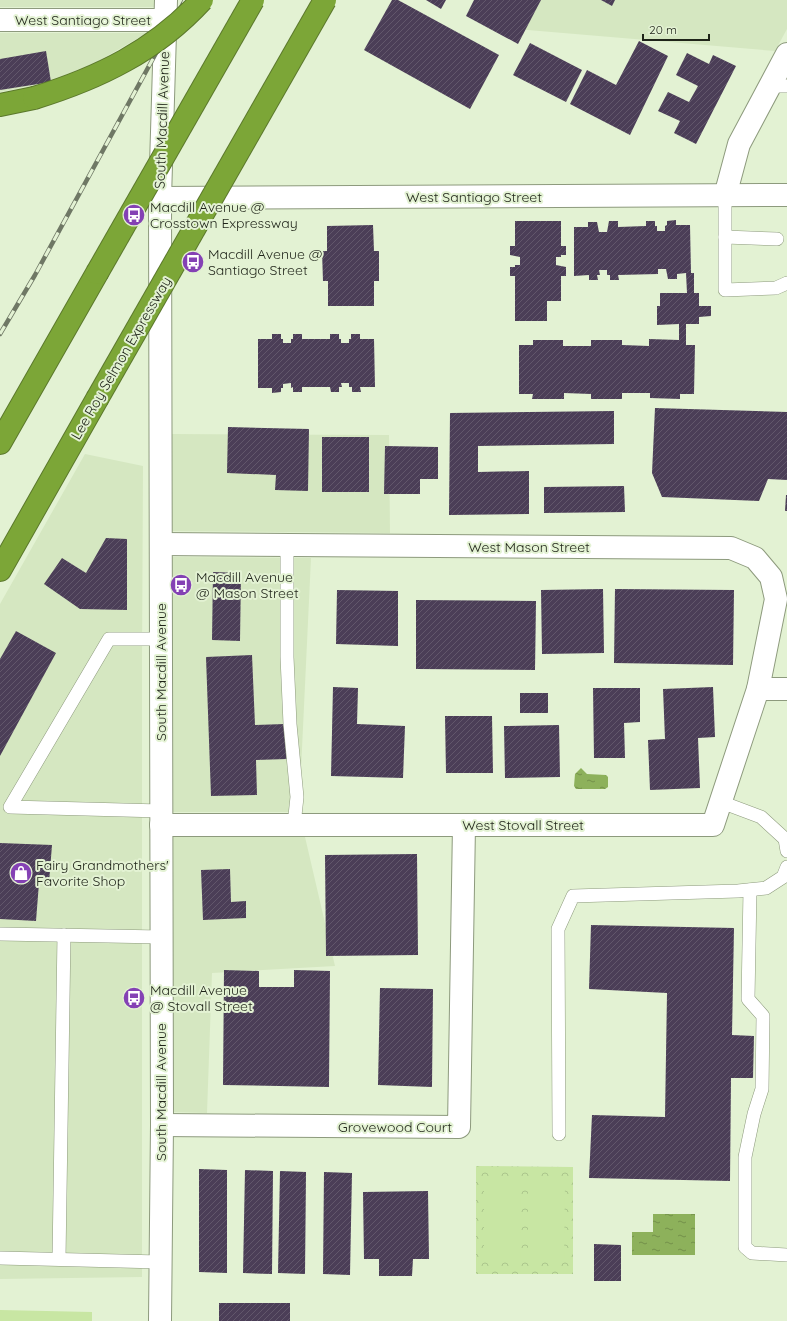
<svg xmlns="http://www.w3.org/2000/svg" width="787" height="1321" font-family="Quicksand,sans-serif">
  <defs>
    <pattern id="park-crowns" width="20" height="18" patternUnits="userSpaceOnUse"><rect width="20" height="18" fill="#c8e6a3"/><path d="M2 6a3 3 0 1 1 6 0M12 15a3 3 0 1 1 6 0" fill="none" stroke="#abc58c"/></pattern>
    <pattern id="water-ripples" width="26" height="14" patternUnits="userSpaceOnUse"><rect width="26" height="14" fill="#8db15b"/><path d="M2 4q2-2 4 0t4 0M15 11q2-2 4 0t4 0" fill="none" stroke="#73904a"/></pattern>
    <pattern id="building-hatch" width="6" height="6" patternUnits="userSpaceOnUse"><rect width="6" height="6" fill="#4b3e57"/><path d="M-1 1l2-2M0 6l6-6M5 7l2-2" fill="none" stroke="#62576b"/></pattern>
  </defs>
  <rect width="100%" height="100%" fill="#e3f2d3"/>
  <!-- built -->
  <g fill="#d5e7c1">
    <rect x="0" y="0" width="155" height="7"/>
    <path d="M526,0h261v29l-12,22 -259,-22z"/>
    <path d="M0,33h147l-52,30 -30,12 -34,11 -31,6z"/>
    <path d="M172,434l217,1 1,98 -218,-2z"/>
    <path d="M85,454l58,12 -1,196v615l-142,2v-675z"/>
    <path d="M172,557l139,1 -12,254h-127z"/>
    <path d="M172,837h133l30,129 -123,7 -5,140 -34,-1z"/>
  </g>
  <!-- park -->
  <path fill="url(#park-crowns)" d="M476,1166l97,1v107h-97z"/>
  <!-- garden -->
  <g fill="#c8e6a3">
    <path d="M484,1181h37l-1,79h-36z"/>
    <path d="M528,1181h37l-1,79h-36z"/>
    <path d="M0,1310l92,2v9h-92z"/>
  </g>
  <!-- water -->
  <g fill="url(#water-ripples)">
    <path d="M581,768l6,6 19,1 2,2v10l-3,2h-29l-2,-3 1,-12z"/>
    <path d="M653,1214h42v41h-63v-23h21z"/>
  </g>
  <!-- building -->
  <g fill="url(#building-hatch)">
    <path d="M392,0h6l101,55 -29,54 -106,-59z"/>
    <path d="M426,0h20l-5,9z"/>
    <path d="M474,0h67l-23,44 -52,-28z"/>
    <path d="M601,0h14l-3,6z"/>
    <path d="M639,41l29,15 -38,79 -60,-31 17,-34 29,15z"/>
    <path d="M530,43l52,27 -16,32 -53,-27z"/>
    <path d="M46,51l5,31 -51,8v-31z"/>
    <path d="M687,53l22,11 4,-9 23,11 -40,78 -22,-11 6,-12 -22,-10 10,-19 21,10 9,-16 -22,-11z"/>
    <path d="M676,220v5h14l1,48h3v20h5v13h12v10l-12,1v7h-13v21h9l-1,49h-14v5l-30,-1v-5h-28v6h-31v-5l-27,-1v6h-32l1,-5h-14v-49h14v-5h30v6h28v-6h31v5l27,1v-7l30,1v-16l-22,1v-19h3v-13h27l-1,-20 -9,1v5h-9l-2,-10h-8v5l-40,1 1,5h-9v-5h-3v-5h-8l1,5h-3l1,5h-9v-5l-15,1v-49h14v-5h9l2,10h8l2,-11h9v6l28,-1v-5h9v5h2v5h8v-5l2,-1v-4z"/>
    <path d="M515,221h46v25h5v9h-5v2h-5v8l10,2v9h-5v25h-14v20h-32v-45h-5v-9h5v-2h5v-8l-10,-2v-9h5z"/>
    <path d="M373,225l1,26h5v30h-5v25h-46v-25h-5l-1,-30h5v-25z"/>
    <path d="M272,334h9v5h2v4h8v-4h2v-5h9v5h28v-5h9v5h2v4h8v-4h2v-5h9v5h14l1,48h-15l1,5h-9v-5h-3v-4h-8l1,4h-3v5h-8l-1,-5h-28v5h-9v-5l-2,1v-5l-8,1v4h-2v4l-9,1v-5h-14v-49h14z"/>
    <path d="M655,408l132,4v68l-19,-1 -9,22 -97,-4 -10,-24z"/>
    <path d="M614,411v33l-136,2v26l51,-1v43l-80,1 1,-102z"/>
    <path d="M228,427l81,2 -1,62 -33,-1 1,-15 -49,-2z"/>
    <rect x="322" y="437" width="47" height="55"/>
    <path d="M385,446l53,1v32h-18v15h-36z"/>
    <path d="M624,486l1,26 -81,1v-26z"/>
    <path d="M786,495h1v16h-2z"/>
    <path d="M106,538l21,1v71l-47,-1 -36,-25 18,-26 24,15z"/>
    <path d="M213,572l28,1 -1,68 -28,-1z"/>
    <path d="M603,589l1,64 -62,1 -1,-64z"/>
    <path d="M615,589l119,1 -1,75 -119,-2z"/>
    <path d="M337,590l61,1v55l-62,-2z"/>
    <path d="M416,600l120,1 -1,69 -119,-1z"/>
    <path d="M16,631l40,22 -56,103v-97z"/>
    <path d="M252,655l3,70 30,-1 2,35 -31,1 1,35 -46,1 -5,-139z"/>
    <path d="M333,687l25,1 -1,36 48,2 -2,52 -72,-2z"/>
    <path d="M713,687l2,50 -17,1 2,50 -50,2 -2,-50 17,-1 -2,-50z"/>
    <path d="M593,688h47v34l-16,1 1,35h-31z"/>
    <rect x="520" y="693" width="28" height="20"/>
    <path d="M445,716h47l1,57h-47z"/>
    <path d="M559,725l1,52 -55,1 -1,-52z"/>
    <path d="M0,843l52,2 -3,38h-10l-3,38 -36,-2z"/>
    <path d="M417,854l1,101 -92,1 -1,-101z"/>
    <path d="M230,869l1,33 15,-1v17l-43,2 -2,-50z"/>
    <path d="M591,925l143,3 -2,107 22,1 -1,42h-22l-1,103 -141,-3 3,-63 73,2 2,-124 -78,-4z"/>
    <path d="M224,970l35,1v16h35v-17l36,1 -1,116 -106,-2z"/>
    <path d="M380,988l53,1 -1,98 -54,-2z"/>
    <path d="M199,1169l28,1v103l-28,-1z"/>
    <path d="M245,1170l28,1 -1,103 -29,-1z"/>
    <path d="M280,1171l26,1 -1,102 -27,-1z"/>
    <path d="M324,1172l28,1 -2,102 -27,-1z"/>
    <path d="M428,1191l1,68h-16l-1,17h-33v-17h-15l-1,-67z"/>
    <path d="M594,1244l27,1v36h-27z"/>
    <rect x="219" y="1303" width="71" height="18"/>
  </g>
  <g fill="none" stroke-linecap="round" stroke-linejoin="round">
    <!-- service casing -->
    <g stroke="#8d9a7d" stroke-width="14">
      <g id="service">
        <path d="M770,86h17"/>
        <path d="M725,196v94l51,-2 11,-5"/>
        <path d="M725,237l52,2"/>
        <path d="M287,545v112l3,67 7,73 -3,28"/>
        <path d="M721,802l40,15 24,22 2,12"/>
        <path d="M161,811l-151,-4 99,-168h52"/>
        <path d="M750,890l-2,109 15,17 -1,73 -8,25 -9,43v90l7,6 35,2"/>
        <path d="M0,934l161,3"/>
        <path d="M559,1134l-1,-205 15,-33 165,-5 28,-3 17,-11 4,-10"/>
        <path d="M0,1258l160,4"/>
        <path d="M59,1259l5,-324"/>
      </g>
    </g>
    <!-- minor casing -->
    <g stroke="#8d9a7d" stroke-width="24">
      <g id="minor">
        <path d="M0,20h166"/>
        <path d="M725,196l14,-52 48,-90"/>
        <path d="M160,198l627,-3"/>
        <path d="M758,689h29"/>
        <path d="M161,825h552l45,-136 18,-90 -5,-22 -16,-19 -24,-10 -570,-4"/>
        <path d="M162,1125l297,2 5,-302"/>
      </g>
    </g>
    <!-- tertiary casing -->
    <g stroke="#8d9a7d" stroke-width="24">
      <path id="tertiary" d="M160,1321l2,-196 -2,-927 6,-198"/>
    </g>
    <!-- motorway casing -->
    <g stroke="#5b782c" stroke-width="24">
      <g id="motorway">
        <path d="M0,105l34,-7"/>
        <path d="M0,443l97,-170"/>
        <path d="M0,570l97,-171"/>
      </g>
    </g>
    <!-- service -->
    <use href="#service" stroke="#fff" stroke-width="13"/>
    <!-- minor -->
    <use href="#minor" stroke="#fff" stroke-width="22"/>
    <!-- tertiary -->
    <use href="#tertiary" stroke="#fff" stroke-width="22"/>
    <!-- motorway -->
    <use href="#motorway" stroke="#7ca637" stroke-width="22"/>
    <!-- rail casing -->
    <g stroke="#6f7865" stroke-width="4.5">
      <path id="rail" d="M0,334l35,-59 150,-275"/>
    </g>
    <!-- rail -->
    <use href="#rail" stroke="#e3f2d3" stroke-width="3" stroke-dasharray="9" stroke-linecap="butt"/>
    <!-- motorway-bridge casing -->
    <g stroke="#5b782c" stroke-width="24" stroke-linecap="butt">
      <g id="motorway-bridge">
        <path d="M34,98c65,-20 121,-47 168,-98"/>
        <path d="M97,273l156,-273"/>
        <path d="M97,399l228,-399"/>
      </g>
    </g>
    <!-- motorway-bridge -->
    <use href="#motorway-bridge" stroke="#7ca637" stroke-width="22"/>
  </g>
  <!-- icons -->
  <defs>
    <g id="bus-disc" transform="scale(1.15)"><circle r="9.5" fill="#8441b4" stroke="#e3f2d3"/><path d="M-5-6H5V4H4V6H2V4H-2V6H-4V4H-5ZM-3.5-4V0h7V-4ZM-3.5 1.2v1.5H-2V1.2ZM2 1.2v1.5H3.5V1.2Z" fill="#fff"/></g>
    <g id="shop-disc" transform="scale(1.15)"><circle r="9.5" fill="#8441b4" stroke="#e3f2d3"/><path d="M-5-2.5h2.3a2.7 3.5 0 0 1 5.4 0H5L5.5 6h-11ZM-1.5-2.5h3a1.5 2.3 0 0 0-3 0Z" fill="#fff"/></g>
  </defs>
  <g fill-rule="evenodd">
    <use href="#bus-disc" x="134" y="215"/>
    <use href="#bus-disc" x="193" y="262"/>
    <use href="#bus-disc" x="181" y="585"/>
    <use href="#shop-disc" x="21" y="873"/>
    <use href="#bus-disc" x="134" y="998"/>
  </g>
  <g text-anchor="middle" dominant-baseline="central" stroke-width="4" stroke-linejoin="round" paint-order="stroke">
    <!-- street labels -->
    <g font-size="14" fill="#1f2419" stroke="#e3f2d3">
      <text x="83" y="20">West Santiago Street</text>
      <text transform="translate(162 120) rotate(-88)">South Macdill Avenue</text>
      <text x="474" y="197">West Santiago Street</text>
      <text transform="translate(121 358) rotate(-60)">Lee Roy Selmon Expressway</text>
      <text x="529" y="547">West Mason Street</text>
      <text transform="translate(161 672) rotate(-90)">South Macdill Avenue</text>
      <text x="523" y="825">West Stovall Street</text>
      <text transform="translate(161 1092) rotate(-90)">South Macdill Avenue</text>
      <text x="395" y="1127">Grovewood Court</text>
    </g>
    <!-- poi labels -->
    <g font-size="14" fill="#1f2419" stroke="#e3f2d3" text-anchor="start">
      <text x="150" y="207">Macdill Avenue @<tspan x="150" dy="16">Crosstown Expressway</tspan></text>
      <text x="208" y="254">Macdill Avenue @<tspan x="208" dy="16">Santiago Street</tspan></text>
      <text x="196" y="577">Macdill Avenue<tspan x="196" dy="16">@ Mason Street</tspan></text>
      <text x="36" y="865">Fairy Grandmothers'<tspan x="36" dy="16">Favorite Shop</tspan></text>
      <text x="150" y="990">Macdill Avenue<tspan x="150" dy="16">@ Stovall Street</tspan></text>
    </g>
  </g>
  <!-- scale -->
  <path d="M643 34v6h66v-6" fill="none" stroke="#1f2419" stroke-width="2"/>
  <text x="649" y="34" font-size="12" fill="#1f2419" stroke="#e3f2d3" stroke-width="3" paint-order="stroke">20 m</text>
</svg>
